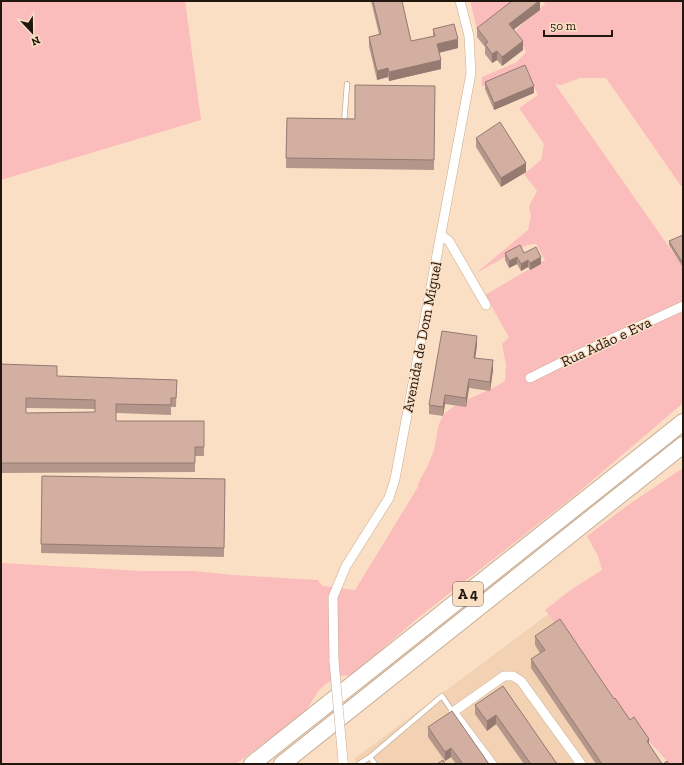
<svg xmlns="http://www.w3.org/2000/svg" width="684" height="765" font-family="'Zilla Slab',serif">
  <rect width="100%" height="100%" fill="#fbdfc5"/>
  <!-- built -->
  <path fill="#f3d1b3" d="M550,613l114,151h-306l-4,-5z"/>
  <!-- green -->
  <g fill="#fbbcbc">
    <path d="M1,1h184l16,119 -200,60z"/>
    <path d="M470,1h50l-41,36z"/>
    <path d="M543,1h140v185h-2l-75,-108h-26l-19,7 -6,-1 128,183v136l-109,93 -155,121 -67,58 -13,1 -13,8 -7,6 -14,22 -69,52h-235v-201l142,8h51l39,4 85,5 4,6 33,4 63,-103v-3c5,-10 11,-20 15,-31 7,-21 0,-36 25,-49 16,-8 31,-13 47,-23l1,-16 -4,-21 7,-7 -24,-42 60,-35 -9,-16 -9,1 -51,28 52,-43 3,-14 -2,-10 8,-15 -13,-17 17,-14 3,-16 -25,-36 19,-13 -13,-27 -43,19v-10l35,-15 9,-10 -10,-22 29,-26z"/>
    <path d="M683,468v296h-13l-39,-42 -86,-112 27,-21 30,-19 -4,-14 -11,-20 41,-31z"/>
  </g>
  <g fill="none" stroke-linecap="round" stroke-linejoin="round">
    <!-- service casing -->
    <g stroke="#c8ad94" stroke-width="6">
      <g id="service">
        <path d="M344,124l3,-40"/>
        <path d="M370,757l5,7"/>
        <path d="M359,764l11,-7 72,-61 11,16"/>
      </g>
    </g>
    <!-- minor casing -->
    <g stroke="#c8ad94" stroke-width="10">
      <g id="minor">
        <path d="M441,235l8,6 37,64"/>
        <path d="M530,378l38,-19 115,-53"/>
        <path d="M334,661l-1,-64 13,-31 43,-68 6,-19 76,-406 -2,-37 -9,-35"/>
        <path d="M492,764l-39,-52 51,-36h9l8,5 60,83"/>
      </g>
    </g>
    <!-- motorway casing -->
    <g stroke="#c8ad94" stroke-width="18">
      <g id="motorway">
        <path d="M252,764l431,-342"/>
        <path d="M282,764l401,-319"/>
      </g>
    </g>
    <!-- service -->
    <use href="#service" stroke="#fff" stroke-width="4.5"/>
    <!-- minor -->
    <use href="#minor" stroke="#fff" stroke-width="9"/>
    <!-- motorway -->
    <use href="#motorway" stroke="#fff" stroke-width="16"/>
    <!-- minor-bridge casing -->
    <g stroke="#c8ad94" stroke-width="10" stroke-linecap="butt">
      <path id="minor-bridge" d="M334,661l9,100"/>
    </g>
    <!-- minor-bridge -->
    <use href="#minor-bridge" stroke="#fff" stroke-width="9"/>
  </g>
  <!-- wall -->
  <g fill="#b5968b" fill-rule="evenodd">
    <path d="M371,1h31l9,40 22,-5v-7l25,19 -19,5 2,16 -52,12 -1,-4 -11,3 -8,-34v-9l10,-3z"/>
    <path d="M540,1v9l-26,19 9,21 -21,16 -5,-6 -5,3 -7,-9v-7l-8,-10v-9z"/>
    <path d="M485,82l49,11 -40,17 -9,-21z"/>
    <path d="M435,86l-1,84 -148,-2 1,-50 68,1z"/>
    <path d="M476,138l50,34 -25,15 -25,-40z"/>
    <path d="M683,235v30l-1,1 -13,-21v-4z"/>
    <path d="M505,253h19l17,11 -11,6 -2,-3 -7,4 -4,-7 -8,4 -4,-8z"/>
    <path d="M477,345l-2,13 18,12 -3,21 -21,-3 -3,19 -21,-3 -2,12 -14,-2v-9z"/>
    <path d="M1,364l56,12 120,4 -1,27h-5v8l-55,-2v8h88v35h-9v16l-194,1zM26,408l69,1v3l-69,1z"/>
    <path d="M42,476l183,3 -1,78 -183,-4z"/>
    <path d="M535,636l79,63 35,46 13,19h-66l-65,-96v-9l9,-6 -5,-8z"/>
    <path d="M503,686l54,78h-33l-28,-40 -9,7 -12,-17v-9z"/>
    <path d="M428,727l61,37h-33l-5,-7 -6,4 -17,-24z"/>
  </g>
  <!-- shaded-wall -->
  <g fill="#947a71">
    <path d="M539,1h1v9l-31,23v-9z"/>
    <path d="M458,39v9l-21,5v-9z"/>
    <path d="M523,41v9l-21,16v-9z"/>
    <path d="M497,51v9l-5,3v-9z"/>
    <path d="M441,60v9l-52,12v-9z"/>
    <path d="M388,68v9l-11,3v-9z"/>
    <path d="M534,86v7l-40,17v-7z"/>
    <path d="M526,163v9l-25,15v-9z"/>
    <path d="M517,257v7l-8,4v-7z"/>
    <path d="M541,257v7l-11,6v-7z"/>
    <path d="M528,260v7l-7,4v-7z"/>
    <path d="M477,336v9l-3,22v-9z"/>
    <path d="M493,360v10l-3,21v-9z"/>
    <path d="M469,379v9l-3,19v-9z"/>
    <path d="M445,395v9l-2,12v-9z"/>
    <path d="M496,715v9l-9,7v-10z"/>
    <path d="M649,739v10l-2,-8z"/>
    <path d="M451,748v9l-6,4v-9z"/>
  </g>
  <!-- building -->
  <g fill="#d3afa2" stroke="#947a71" fill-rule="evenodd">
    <path d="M373,1h29l9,40 24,-5 -2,-7 21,-5 4,15 -21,5 4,16 -52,12 -1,-4 -11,3 -8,-34 12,-3z"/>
    <path d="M512,1h27l-30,23 14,17 -21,16 -5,-6 -5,3 -7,-10 3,-2 -11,-14z"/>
    <path d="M525,65l9,21 -40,17 -9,-21z"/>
    <path d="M355,85l80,1 -1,74 -148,-2 1,-40 68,1z"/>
    <path d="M500,122l26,41 -25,15 -25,-40z"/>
    <path d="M683,235v26l-1,1 -13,-21z"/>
    <path d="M520,245l4,8 12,-6 5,10 -11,6 -2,-3 -7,4 -4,-7 -8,4 -4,-8z"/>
    <path d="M442,331l35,5 -3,22 19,2 -3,22 -21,-3 -3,19 -21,-3 -2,12 -14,-2z"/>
    <path d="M1,364l56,2v10l120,4 -1,18h-5v7l-55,-1v17h88v26h-9v16h-194zM26,398l69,2v12l-69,1z"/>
    <path d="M42,476l183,3 -1,69 -183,-4z"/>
    <path d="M560,619l54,80 1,-1 15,22 4,-3 15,22 -2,2 15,23h-60l-71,-105 14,-9 -10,-14z"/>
    <path d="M503,686l54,78h-26l-35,-49 -9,6 -12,-16z"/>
    <path d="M452,711l37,53h-26l-12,-16 -6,4 -17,-25z"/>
    <path d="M443,760l2,4h-8z"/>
    <path d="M667,761l2,3h-6z"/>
  </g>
  <g text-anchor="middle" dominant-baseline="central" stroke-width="3" stroke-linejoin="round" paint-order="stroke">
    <!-- shield labels -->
    <rect fill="#fbdfc5" stroke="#625345" stroke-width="1" x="453" y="582" width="30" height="24" rx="3"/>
    <g font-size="14" font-weight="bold" fill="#21170e">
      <text x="468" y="594">A 4</text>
    </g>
    <!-- street labels -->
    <g font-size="15" fill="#21170e" stroke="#fbdfc5">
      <text transform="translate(422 337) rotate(-79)">Avenida de Dom Miguel</text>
      <text transform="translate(606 342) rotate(-25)">Rua Adão e Eva</text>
    </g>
  </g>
  <!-- border -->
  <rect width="684" height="765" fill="none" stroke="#21170e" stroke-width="4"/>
  <!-- north arrow -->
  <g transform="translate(32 32) rotate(158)" stroke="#fbdfc5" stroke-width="3" paint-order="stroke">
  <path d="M0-3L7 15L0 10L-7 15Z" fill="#21170e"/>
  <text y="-6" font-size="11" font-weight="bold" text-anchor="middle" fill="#21170e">N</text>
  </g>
  <!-- scale -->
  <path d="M544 30v6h68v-6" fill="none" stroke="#21170e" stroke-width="2"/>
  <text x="550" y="30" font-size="12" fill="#21170e" stroke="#fbdfc5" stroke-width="3" paint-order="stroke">50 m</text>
</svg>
